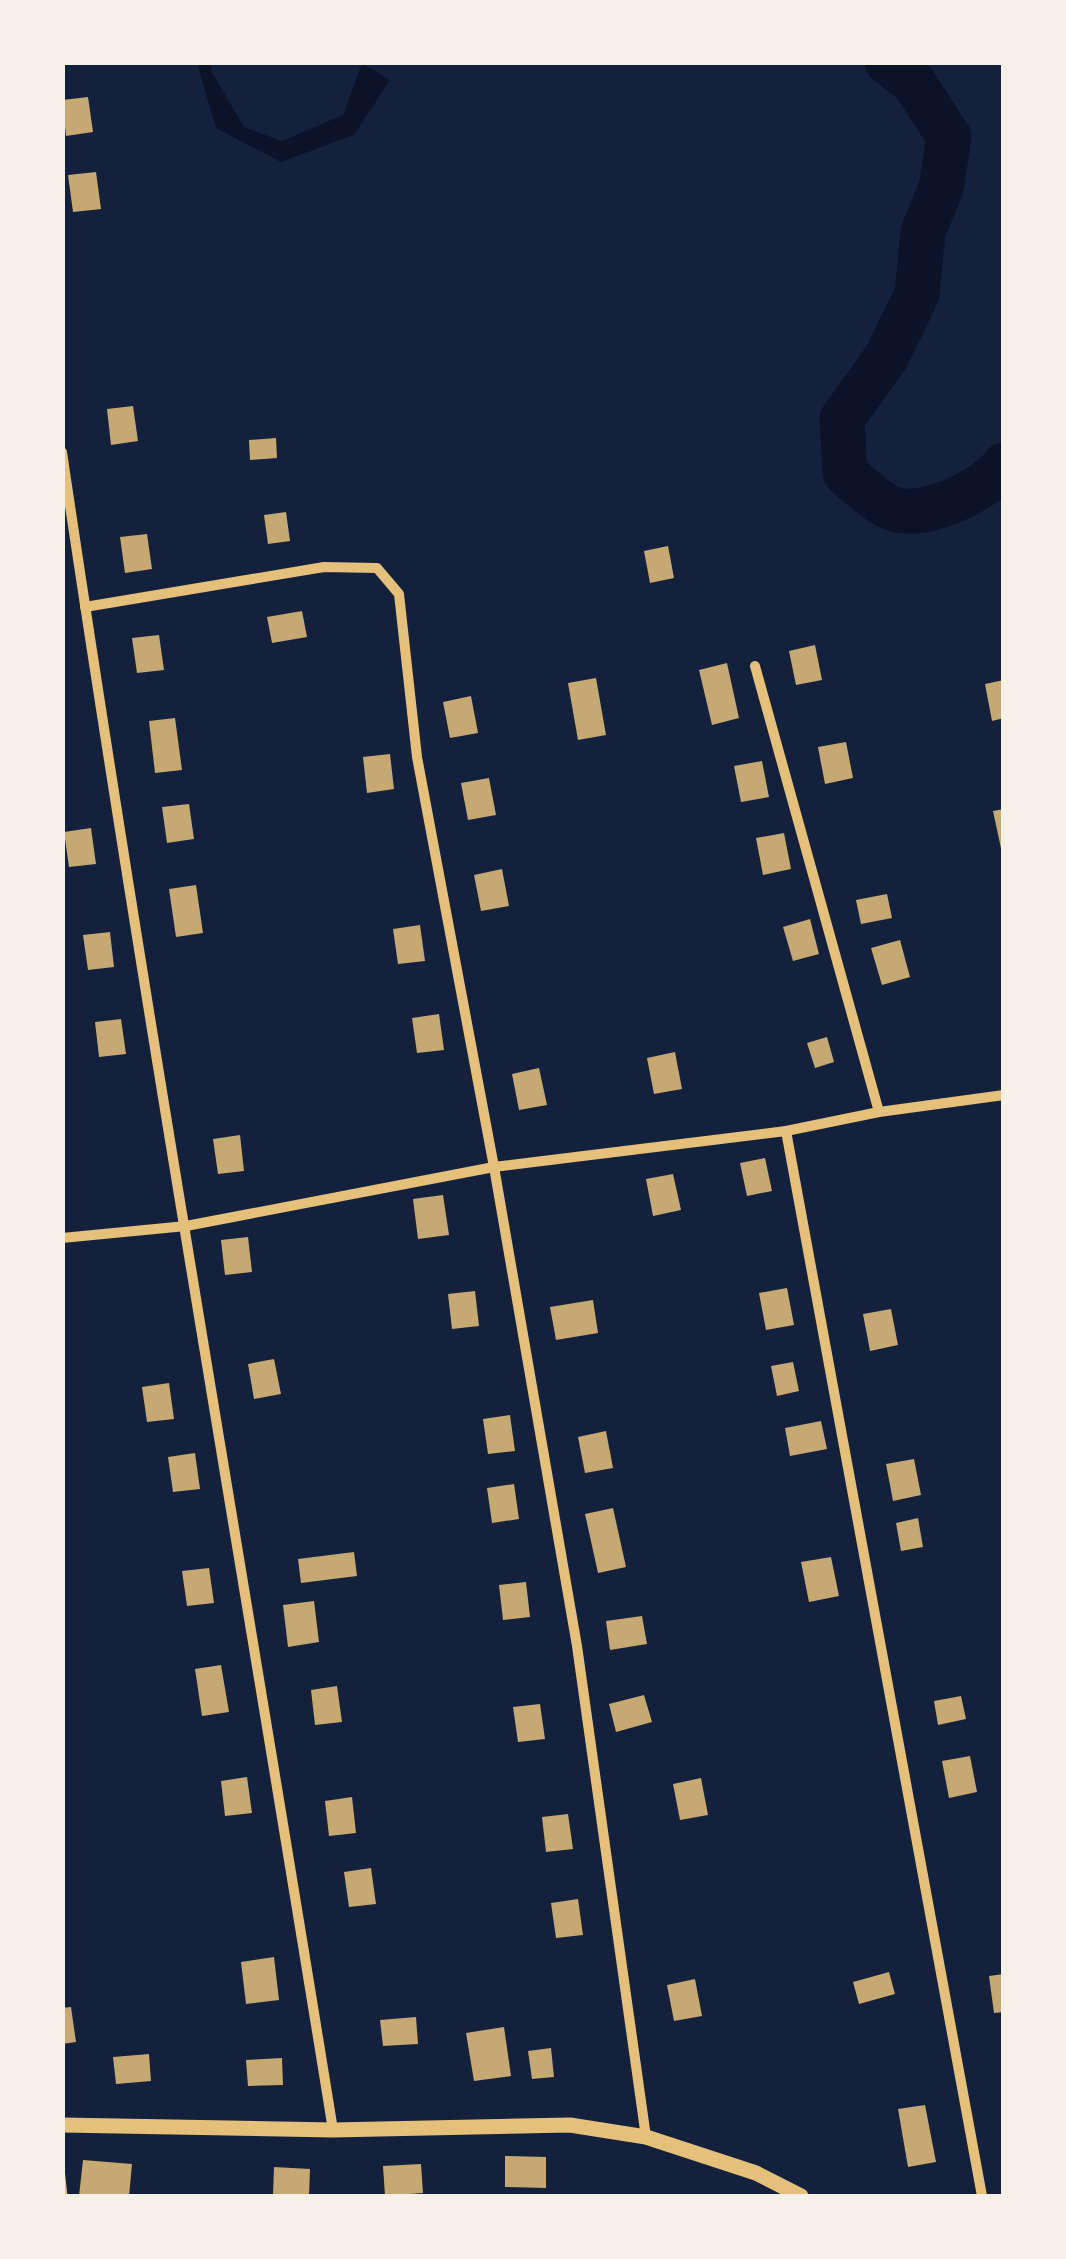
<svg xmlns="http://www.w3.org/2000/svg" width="1066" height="2259" font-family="Mulish,sans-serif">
  <rect width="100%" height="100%" fill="#14213d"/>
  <!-- water -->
  <path fill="#0b132b" d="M197,63h15l-1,8 33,56 38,14 61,-26 19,-52 28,17 -36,55 -73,27 -65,-34z"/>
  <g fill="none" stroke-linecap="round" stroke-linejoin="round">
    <!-- river -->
    <path stroke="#0b132b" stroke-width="45" d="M887,62l27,21 35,54 -8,51 -18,44 -6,62 -30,62 -45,63 3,54c12,10 37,34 52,37 31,7 88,-19 107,-45"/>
  </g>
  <!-- building -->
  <g fill="#c6a872">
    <path d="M88,97l5,35 -27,4 -4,-36z"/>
    <path d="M96,172l5,37 -28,3 -5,-37z"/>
    <path d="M133,406l5,35 -27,4 -4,-36z"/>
    <path d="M276,438l1,20 -27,2 -1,-20z"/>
    <path d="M286,512l4,29 -22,3 -4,-29z"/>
    <path d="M147,534l5,35 -27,4 -5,-36z"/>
    <path d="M668,546l6,32 -24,5 -6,-32z"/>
    <path d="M302,611l5,26 -35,6 -5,-26z"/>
    <path d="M159,635l5,35 -27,3 -5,-35z"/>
    <path d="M815,645l7,35 -26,5 -7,-34z"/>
    <path d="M727,663l12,55 -27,7 -13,-55z"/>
    <path d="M596,678l10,57 -28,5 -10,-57z"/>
    <path d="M1004,680v38l-12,3 -7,-37z"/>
    <path d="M471,696l7,37 -28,5 -7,-36z"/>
    <path d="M175,718l7,52 -27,3 -6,-52z"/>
    <path d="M846,742l7,36 -28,6 -7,-37z"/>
    <path d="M390,754l4,35 -27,4 -4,-36z"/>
    <path d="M762,761l7,36 -28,5 -7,-36z"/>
    <path d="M489,778l7,37 -28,5 -7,-37z"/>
    <path d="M189,804l5,35 -27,4 -5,-36z"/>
    <path d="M1004,809v44h-2l-9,-42z"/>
    <path d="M91,828l5,36 -27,3 -5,-35z"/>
    <path d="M784,833l7,36 -28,6 -7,-37z"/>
    <path d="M502,869l7,37 -28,5 -7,-36z"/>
    <path d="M196,885l7,48 -27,4 -7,-48z"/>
    <path d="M887,894l5,24 -31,6 -5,-24z"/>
    <path d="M810,919l9,35 -26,7 -10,-34z"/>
    <path d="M420,925l5,36 -27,3 -5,-35z"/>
    <path d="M110,932l4,35 -26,3 -5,-35z"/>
    <path d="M900,940l10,37 -28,8 -11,-37z"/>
    <path d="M439,1014l5,36 -27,3 -5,-35z"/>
    <path d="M121,1019l5,35 -27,3 -4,-35z"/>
    <path d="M827,1037l7,25 -19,6 -8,-25z"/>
    <path d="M675,1052l7,37 -28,5 -7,-36z"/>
    <path d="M539,1068l8,37 -28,5 -7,-36z"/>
    <path d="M240,1135l4,36 -26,3 -5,-35z"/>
    <path d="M765,1158l7,33 -25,5 -7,-33z"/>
    <path d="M673,1174l8,36 -28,6 -7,-37z"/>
    <path d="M443,1195l6,40 -31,4 -5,-40z"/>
    <path d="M248,1237l4,35 -27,3 -4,-35z"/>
    <path d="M787,1288l7,37 -28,5 -7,-37z"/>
    <path d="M475,1291l4,35 -27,3 -4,-35z"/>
    <path d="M593,1300l5,33 -42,7 -6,-33z"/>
    <path d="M891,1309l7,36 -28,6 -7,-37z"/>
    <path d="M274,1359l7,35 -27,5 -6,-35z"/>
    <path d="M793,1362l6,29 -22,5 -6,-30z"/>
    <path d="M169,1383l5,36 -27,3 -5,-35z"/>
    <path d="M510,1415l5,36 -27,3 -5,-35z"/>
    <path d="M821,1421l6,28 -37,7 -5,-28z"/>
    <path d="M606,1431l7,37 -28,5 -7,-36z"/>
    <path d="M195,1453l5,36 -27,3 -5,-35z"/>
    <path d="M914,1459l7,36 -28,6 -7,-37z"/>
    <path d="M514,1484l5,35 -27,4 -5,-35z"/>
    <path d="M613,1508l13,59 -28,6 -13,-59z"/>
    <path d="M918,1518l5,29 -22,4 -5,-28z"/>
    <path d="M354,1552l3,24 -56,7 -3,-24z"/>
    <path d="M831,1557l8,39 -30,6 -8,-40z"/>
    <path d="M209,1568l5,35 -27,3 -5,-35z"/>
    <path d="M526,1582l4,35 -27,3 -4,-35z"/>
    <path d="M314,1601l5,41 -31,5 -5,-42z"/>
    <path d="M642,1616l5,28 -37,6 -4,-29z"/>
    <path d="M221,1665l8,47 -27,4 -7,-47z"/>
    <path d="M337,1686l5,36 -27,3 -4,-35z"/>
    <path d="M644,1695l8,27 -36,10 -7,-28z"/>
    <path d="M961,1696l5,23 -28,6 -4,-24z"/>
    <path d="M540,1704l5,35 -27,3 -5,-35z"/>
    <path d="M970,1756l7,36 -28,6 -7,-37z"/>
    <path d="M247,1777l5,36 -27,3 -4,-35z"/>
    <path d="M701,1778l7,37 -28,5 -7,-36z"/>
    <path d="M352,1797l4,36 -27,3 -4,-35z"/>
    <path d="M568,1814l5,35 -27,3 -4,-35z"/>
    <path d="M371,1868l5,36 -27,3 -5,-35z"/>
    <path d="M578,1899l5,36 -27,3 -5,-35z"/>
    <path d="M274,1957l5,43 -33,4 -5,-42z"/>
    <path d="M889,1972l6,22 -36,10 -6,-22z"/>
    <path d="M1004,1974v38l-10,1 -5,-37z"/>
    <path d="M695,1979l7,37 -28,5 -7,-36z"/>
    <path d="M71,2007l5,35 -14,2v-36z"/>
    <path d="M416,2017l2,27 -35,2 -3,-26z"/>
    <path d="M504,2027l7,49 -37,5 -8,-48z"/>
    <path d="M551,2048l3,29 -22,2 -4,-28z"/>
    <path d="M149,2054l2,27 -35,3 -3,-27z"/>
    <path d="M282,2058l1,27 -35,1 -2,-26z"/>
    <path d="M925,2105l11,57 -28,5 -10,-58z"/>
    <path d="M505,2156l41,1v31l-41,-1z"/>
    <path d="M83,2160l49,4 -3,32h-50z"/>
    <path d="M421,2164l2,29 -38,3 -2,-30z"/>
    <path d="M274,2167l36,2 -1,27 -36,-2z"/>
  </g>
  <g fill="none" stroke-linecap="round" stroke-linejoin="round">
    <!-- path -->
    <path stroke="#e5c07b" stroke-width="5" d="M62,2169l3,27"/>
    <!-- minor -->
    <g stroke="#e5c07b" stroke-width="10">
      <path d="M62,452c83,561 181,1119 271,1678"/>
      <path d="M85,607l239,-40 53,1 22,26 18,163 77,410 83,479 69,491"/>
      <path d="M755,666l124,446"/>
      <path d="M786,1131l196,1065"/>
      <path d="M62,1238l124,-12 308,-59 292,-36 93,-19 125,-17"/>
    </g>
    <!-- tertiary -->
    <path stroke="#e5c07b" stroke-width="15" d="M62,2125l271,5 237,-5 76,12 110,36 45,23"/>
  </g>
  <!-- border -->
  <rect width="1066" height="2259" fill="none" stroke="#f6f1e7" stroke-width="130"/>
</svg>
